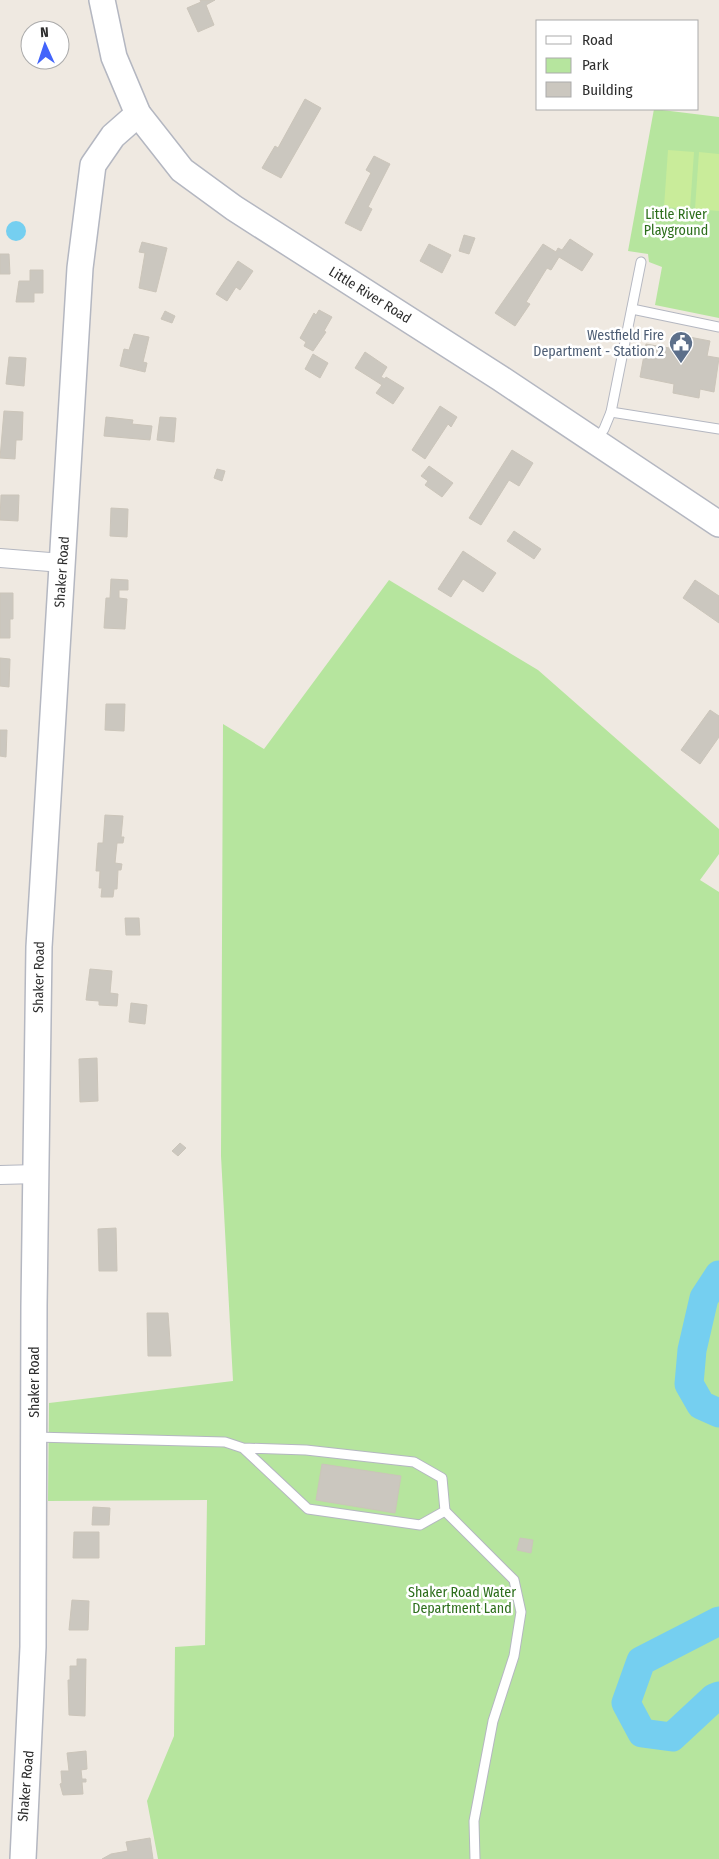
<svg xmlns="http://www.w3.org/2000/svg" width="719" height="1859" font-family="'Fira Sans Condensed',sans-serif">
  <rect width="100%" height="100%" fill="#efe9e1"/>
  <!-- green -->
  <g fill="#b6e59e">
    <path d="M654,109l65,8v201l-64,-13 7,-38 -13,-5 -1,-8 -20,-3z"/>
    <path d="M389,580l149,90 181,159v25l-19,26 19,12v967h-561l-11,-58 27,-65 1,-89 30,-2 2,-145 -159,1 1,-98 184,-22 -12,-225 2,-432 41,25z"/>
  </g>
  <!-- pitch -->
  <g fill="#c9ec9a">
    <path d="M668,150l26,2 -4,57 -26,-2z"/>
    <path d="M699,152l20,2v57l-24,-2z"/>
  </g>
  <!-- water -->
  <circle fill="#75cff0" cx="16" cy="231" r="10"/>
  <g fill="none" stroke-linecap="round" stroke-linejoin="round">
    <!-- river -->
    <g stroke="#75cff0" stroke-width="29">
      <path d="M719,1275l-15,23 -12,52 -3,34 12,21 18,8"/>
      <path d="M719,1621l-78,40 -15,42 16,30 30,4 42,-39 5,-2"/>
    </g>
  </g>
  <!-- building -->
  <g fill="#cbc7bf" stroke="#cbc5ba">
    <path d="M200,0h15l-9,5 8,20 -16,7 -11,-24 14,-6z"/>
    <path d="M305,99l16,9 -40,70 -19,-10 13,-22 3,2z"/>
    <path d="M374,156l16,8 -22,43 4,2 -11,22 -16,-8 26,-50 -5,-3z"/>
    <path d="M464,235l11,3 -6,16 -10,-3z"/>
    <path d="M570,239l23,15 -11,17 -23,-14 -8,13 -4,-2 -21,34 4,2 -15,22 -20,-13 48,-69 13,8 2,-4 4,2z"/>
    <path d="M142,242l25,6 -11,44 -17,-4 6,-35 -6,-1z"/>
    <path d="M429,244l22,11 -9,18 -22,-12z"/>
    <path d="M0,254h9l1,20h-10z"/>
    <path d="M238,261l15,10 -13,19 -4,-3 -9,14 -11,-7z"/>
    <path d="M30,270h13v23h-9v9h-18l3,-21h11z"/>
    <path d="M319,310l13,7 -8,14 2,1 -13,19 -9,-5 2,-4 -6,-4 14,-25 2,2z"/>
    <path d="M165,311l10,5 -3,7 -11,-4z"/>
    <path d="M134,334l15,3 -6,25 4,1 -2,9 -25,-6 4,-17 5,1z"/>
    <path d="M684,336l26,5 -3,15 12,2 -5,34 -14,-3 -1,9 -26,-5 1,-9 -34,-7 6,-33 35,6z"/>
    <path d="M365,352l22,15 -6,10 4,2 1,-2 18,11 -11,16 -17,-11 6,-8 -27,-17z"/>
    <path d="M313,354l15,9 -8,15 -15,-9z"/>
    <path d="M9,357l17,1 -2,28 -18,-2z"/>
    <path d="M440,406l17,11 -6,10 -3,-3 -23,35 -13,-9z"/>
    <path d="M4,411l19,1 -1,28h-6l-1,19 -15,-1z"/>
    <path d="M106,417l27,3 -1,4 20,2 -2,14 -46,-4z"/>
    <path d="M160,417l16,1 -2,24 -17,-2z"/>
    <path d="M512,450l21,13 -14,23 -10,-6 -28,45 -12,-7z"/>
    <path d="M429,466l24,17 -11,14 -17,-12 3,-4 -7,-5z"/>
    <path d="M217,469l8,2 -3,10 -8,-3z"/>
    <path d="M1,495h18l-1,26 -18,-1z"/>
    <path d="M111,508l17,1 -1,28 -17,-1z"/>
    <path d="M514,531l27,18 -7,10 -27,-18z"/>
    <path d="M463,551l33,22 -13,19 -20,-13 -12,18 -13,-8z"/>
    <path d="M111,579l17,1v10h-9v8l8,1 -2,30 -21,-1 2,-30h4z"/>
    <path d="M695,580l24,16v27l-36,-25z"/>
    <path d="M0,593h13v26h-3v19h-10z"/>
    <path d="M0,658l10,1 -1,28 -9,-1z"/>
    <path d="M106,704h19l-1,27 -19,-1z"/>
    <path d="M710,710l9,6v21l-19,27 -19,-14z"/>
    <path d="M0,730h7l-1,27 -6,-1z"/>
    <path d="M105,815l18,1 -2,21h3l-1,6h-6l-2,20 7,1 -1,6h-3l-1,19h-3l-1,8h-12l1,-9h-3l1,-17h-4l2,-28h5z"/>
    <path d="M125,918h14l1,17h-14z"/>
    <path d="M90,969l22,2 -2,22 8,1 -1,12 -18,-1v-4l-13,-1z"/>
    <path d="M131,1003l16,2 -2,19 -16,-2z"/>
    <path d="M97,1058l1,43 -18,1 -1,-43z"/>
    <path d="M180,1143l6,5 -8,8 -6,-5z"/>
    <path d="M116,1228l1,43h-18l-1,-42z"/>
    <path d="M147,1313h21l3,43h-23z"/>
    <path d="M322,1464l79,12 -6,37 -79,-13z"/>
    <path d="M93,1507l17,1 -1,17h-17z"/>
    <path d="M74,1532h25v26h-26z"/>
    <path d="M520,1538l13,2 -2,13 -14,-3z"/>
    <path d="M72,1600l17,1 -1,29h-19z"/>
    <path d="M77,1659h9l-1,57 -16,-1 -1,-35h2v-14h7z"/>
    <path d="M86,1751l1,18 -6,1 1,9h4v3h-4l1,12 -20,1 -3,-11 2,-1 -1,-12h8l-2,-18z"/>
    <path d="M150,1838l3,21h-51l9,-5 17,-3 -2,-9z"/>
  </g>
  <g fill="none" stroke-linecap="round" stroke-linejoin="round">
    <!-- lane casing -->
    <g stroke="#b4b7c1" stroke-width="11">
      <g id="lane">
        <path d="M632,309l87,18"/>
        <path d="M611,412l108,17"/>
        <path d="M596,441l8,-12 7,-17 30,-150"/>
        <path d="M35,1437l190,5 18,6 65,61 112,16 25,-14 -3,-33 -28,-16 -108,-12 -63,-2"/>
        <path d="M445,1511l69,69 7,32 -7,44 -21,65 -19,100 1,38"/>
      </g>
    </g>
    <!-- street casing -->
    <g stroke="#b4b7c1" stroke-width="20">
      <g id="street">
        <path d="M0,558l62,5"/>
        <path d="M0,1175l37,-1"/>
      </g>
    </g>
    <!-- secondary casing -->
    <g stroke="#b4b7c1" stroke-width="28">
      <g id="secondary">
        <path d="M102,0l12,57 24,57 44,56 52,38 266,170 219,146"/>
        <path d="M23,1859l10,-212 1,-341 5,-359 41,-679 13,-103 20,-29 25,-22"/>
      </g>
    </g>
    <!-- lane -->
    <use href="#lane" stroke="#fff" stroke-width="9"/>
    <!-- street -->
    <use href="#street" stroke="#fff" stroke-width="18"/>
    <!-- secondary -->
    <use href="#secondary" stroke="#fff" stroke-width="25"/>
  </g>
  <!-- icons -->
  <defs>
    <g id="civic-pin" transform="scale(1.25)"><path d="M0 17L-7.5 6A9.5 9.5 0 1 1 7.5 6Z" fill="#5c6f8a" stroke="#fff"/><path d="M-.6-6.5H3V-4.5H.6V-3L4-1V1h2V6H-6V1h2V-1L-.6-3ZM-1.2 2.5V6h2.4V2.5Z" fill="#fff"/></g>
  </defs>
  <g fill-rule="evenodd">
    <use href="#civic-pin" x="681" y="343"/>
  </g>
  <g text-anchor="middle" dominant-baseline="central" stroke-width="5" stroke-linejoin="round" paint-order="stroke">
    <!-- park labels -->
    <g font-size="14" fill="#2c6e1b" stroke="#fff">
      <text x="676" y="214">Little River<tspan x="676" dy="16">Playground</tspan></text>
      <text x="462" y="1592">Shaker Road Water<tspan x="462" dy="16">Department Land</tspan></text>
    </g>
    <!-- street labels -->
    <g font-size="14" fill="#2e2e2e" stroke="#fff">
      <text transform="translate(370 295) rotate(32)">Little River Road</text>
      <text transform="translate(62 572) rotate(-86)">Shaker Road</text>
      <text transform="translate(39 977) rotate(-89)">Shaker Road</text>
      <text transform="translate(34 1382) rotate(-90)">Shaker Road</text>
      <text transform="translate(26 1786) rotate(-85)">Shaker Road</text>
    </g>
    <!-- service labels -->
    <g font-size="14" fill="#4e5e75" stroke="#fff" text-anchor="end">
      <text x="664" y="335">Westfield Fire<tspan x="664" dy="16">Department - Station 2</tspan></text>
    </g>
  </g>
  <!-- legend -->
  <rect x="536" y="20" width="162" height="90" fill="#ffffff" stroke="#ababab"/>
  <rect x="546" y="36" width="25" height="8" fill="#ffffff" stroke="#ababab"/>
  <text x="582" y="45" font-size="15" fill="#2e2e2e">Road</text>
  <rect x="546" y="58" width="25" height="15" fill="#b6e59e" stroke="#ababab"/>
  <text x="582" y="70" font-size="15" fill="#2e2e2e">Park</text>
  <rect x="546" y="82" width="25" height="15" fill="#cbc7bf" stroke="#ababab"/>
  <text x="582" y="95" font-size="15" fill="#2e2e2e">Building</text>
  <!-- north arrow -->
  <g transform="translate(45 45) rotate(357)"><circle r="24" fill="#ffffff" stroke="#ababab"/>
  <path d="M0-4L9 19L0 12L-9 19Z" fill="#4264fb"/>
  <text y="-8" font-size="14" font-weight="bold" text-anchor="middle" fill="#2e2e2e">N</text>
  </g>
</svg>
